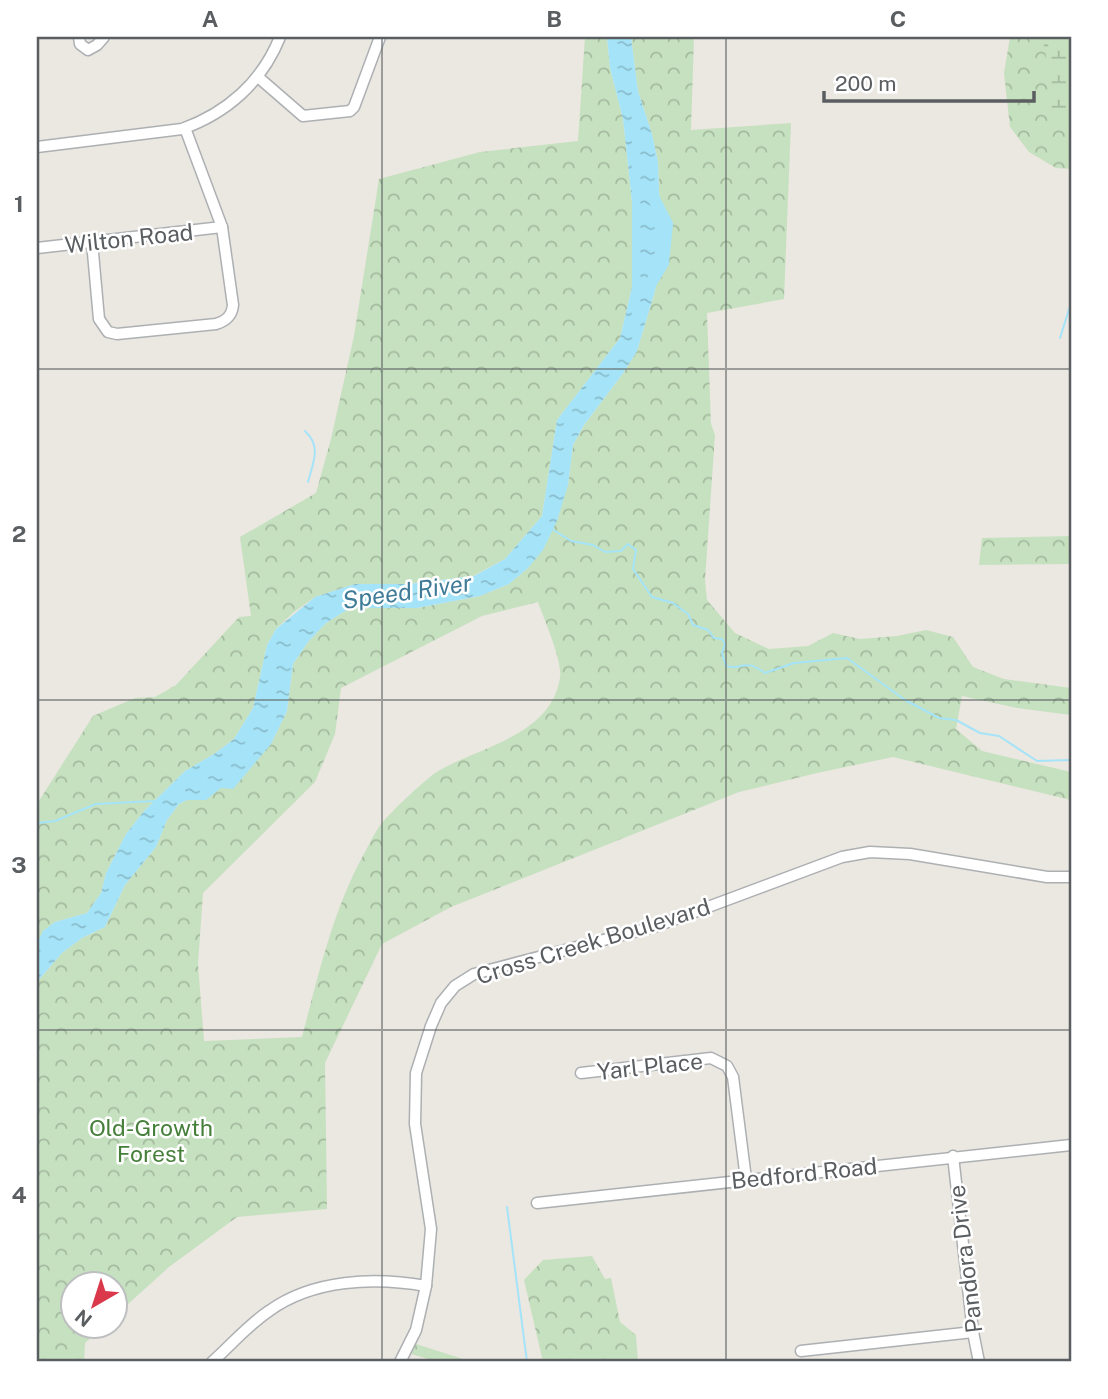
<svg xmlns="http://www.w3.org/2000/svg" width="1108" height="1399" font-family="'Public Sans',sans-serif">
  <defs>
    <pattern id="forest-crowns" width="20" height="18" patternUnits="userSpaceOnUse" patternTransform="scale(1.75)"><rect width="20" height="18" fill="#c6e1bf"/><path d="M2 6a3 3 0 1 1 6 0M12 15a3 3 0 1 1 6 0" fill="none" stroke="#a4ba9f"/></pattern>
    <pattern id="wetland-marsh" width="20" height="14" patternUnits="userSpaceOnUse" patternTransform="scale(1.75)"><rect width="20" height="14" fill="#c6e1bf"/><path d="M1 5h8M5 5V1M11 12h8M15 12V8" fill="none" stroke="#a4ba9f"/></pattern>
    <pattern id="water-ripples" width="26" height="14" patternUnits="userSpaceOnUse" patternTransform="scale(1.75)"><rect width="26" height="14" fill="#a5e4f8"/><path d="M2 4q2-2 4 0t4 0M15 11q2-2 4 0t4 0" fill="none" stroke="#89bccc"/></pattern>
  </defs>
  <rect width="100%" height="100%" fill="#ebe7e1"/>
  <!-- forest -->
  <g fill="url(#forest-crowns)" fill-rule="evenodd">
    <path d="M585,37h22l3,31 13,51 9,83v85l-12,51 -63,82 -15,96 -37,43 -32,17 -64,8h-54l-40,13 -21,15 -18,17 -9,16 -14,63 -19,31 -20,15 -29,17 -41,40 -18,23 -20,39 -5,20 -14,20 -32,9 -18,21v-139l56,-88 42,-18 20,-1 21,-12 63,-68 12,-1 -11,-79 76,-44 15,-54 23,-103 25,-157 101,-27 98,-11z"/>
    <path d="M631,37h63l-3,93 100,-7 -7,176 -77,14 4,111 4,11 -10,145 2,20 28,33 34,16 39,-3 25,-13 27,6 37,-3 29,-6 27,7 20,30 31,12 67,9v27l-54,-7 -55,-12 -6,33 26,22 89,21v28l-178,-43 -76,16 -78,19 -288,115 -69,37 -57,119 2,146 -90,8 -68,50 -53,48v-31h-42v42h30l-19,17 -1,19h-47v-380l25,-29 20,-15 23,-11 20,-42 31,-38 11,-27 12,-16 8,-4h19l65,-56 16,-33 6,-47 15,-22 18,-19 24,-15h67l63,-12 29,-12 19,-16 40,-83 5,-40 11,-20 40,-53 13,-21 18,-60 10,-51 -6,-49 -1,-29 -6,-28 -14,-43zM538,602c6,17 25,60 22,76 -9,57 -78,68 -120,92 -14,8 -48,41 -59,54 -6,8 -11,19 -16,28 -32,57 -46,121 -63,185l-98,4 -6,-77 5,-71 112,-111 20,-48 6,-46 141,-72z"/>
    <path d="M1010,37h61v132l-15,-1 -27,-16 -19,-25 -6,-54z"/>
    <path d="M1071,536v28l-92,1 3,-27z"/>
    <path d="M592,1256l13,23 6,-1 9,44 16,13 2,27h-95l-19,-82 19,-20z"/>
    <path d="M416,1344l47,15h52l3,3h-80l-27,-8z"/>
  </g>
  <!-- wetland -->
  <path fill="url(#wetland-marsh)" d="M1042,37h29v85l-20,-14 -2,-37z"/>
  <!-- water -->
  <path fill="url(#water-ripples)" d="M607,37h24l7,54 14,43 6,28 1,29 6,49 -10,51 -18,60 -13,21 -40,53 -11,20 -5,40 -11,36 -14,29 -15,18 -19,16 -29,12 -63,12h-67l-24,15 -18,19 -15,22 -6,47 -16,33 -38,45 -12,-1 -15,12h-19l-8,4 -12,16 -11,27 -31,38 -20,42 -23,11 -20,15 -25,29v-39l6,-12 12,-9 32,-9 14,-20 5,-20 20,-39 18,-23 41,-40 29,-17 20,-15 19,-31 14,-63 9,-16 39,-32 40,-13h54l65,-8 31,-17 37,-43 15,-96 63,-82 12,-51v-85l-9,-83 -13,-51z"/>
  <g fill="none" stroke-linecap="round" stroke-linejoin="round">
    <!-- stream -->
    <g stroke="#a5e4f8" stroke-width="2">
      <path d="M1060,338l11,-35"/>
      <path d="M305,431c17,16 8,31 3,51"/>
      <path d="M552,529l19,12 22,4 12,7 16,-1 7,-7 8,6 -3,19 19,28 21,6 15,11 5,11 15,5 6,8 8,1 3,5 -3,9 4,13c19,5 16,-9 39,7l29,-10 53,-5 58,42 34,18 17,2 24,13 19,3 38,25 34,-1"/>
      <path d="M37,823l18,-2 41,-17 59,-3"/>
      <path d="M507,1207l20,155"/>
    </g>
    <!-- river -->
    <path stroke="#a5e4f8" stroke-width="12" d="M651,283l12,-20 4,-39 -13,-25"/>
    <!-- minor casing -->
    <g stroke="#adb0b3" stroke-width="13">
      <g id="minor">
        <path d="M79,37l1,7 8,6 9,-5 7,-8"/>
        <path d="M258,77l45,39 47,-5 4,-4 26,-70"/>
        <path d="M37,147l145,-18c45,-16 80,-47 98,-92"/>
        <path d="M92,242l7,77 9,13 9,2 99,-10c10,-3 16,-8 17,-19l-11,-78 -37,-99"/>
        <path d="M37,248l185,-21"/>
        <path d="M581,1073l130,-15 16,8 6,11 13,102"/>
        <path d="M953,1156l20,176 6,30"/>
        <path d="M537,1203l534,-58"/>
        <path d="M801,1351l172,-19"/>
        <path d="M212,1362c19,-17 36,-37 57,-51 44,-32 106,-34 157,-25"/>
        <path d="M400,1362l16,-32 10,-44 5,-57 -16,-105 1,-51 15,-47 10,-23 14,-17 19,-12 183,-48 185,-69 28,-5 40,2 137,23h24"/>
      </g>
    </g>
    <!-- minor -->
    <use href="#minor" stroke="#fff" stroke-width="10"/>
  </g>
  <!-- grid -->
  <path fill="none" stroke="#5a5e61" stroke-width="2" stroke-opacity="0.55" d="M382,37v1325M726,37v1325M37,369h1034M37,700h1034M37,1030h1034"/>
  <g text-anchor="middle" dominant-baseline="central" stroke-width="5" stroke-linejoin="round" paint-order="stroke">
    <!-- street labels -->
    <g font-size="23" fill="#5a5e61" stroke="#fff">
      <text transform="translate(129 238) rotate(-6)">Wilton Road</text>
      <text transform="translate(593 941) rotate(-17)">Cross Creek Boulevard</text>
      <text transform="translate(650 1066) rotate(-6)">Yarl Place</text>
      <text transform="translate(804 1173) rotate(-6)">Bedford Road</text>
      <text transform="translate(965 1259) rotate(-97)">Pandora Drive</text>
    </g>
    <!-- park labels -->
    <g font-size="23" fill="#457f3a" stroke="#fff">
      <text x="151" y="1127">Old-Growth<tspan x="151" dy="26">Forest</tspan></text>
    </g>
    <!-- water labels -->
    <g font-size="24" font-style="italic" fill="#3f7b97" stroke="#fff">
      <text transform="translate(407 591) rotate(-8)">Speed River</text>
    </g>
  </g>
  <!-- border -->
  <rect width="1108" height="1399" fill="none" stroke="#ffffff" stroke-width="77"/>
  <!-- north arrow -->
  <g transform="translate(94 1305) rotate(219)"><circle r="33" fill="#ffffff" stroke="#bdbfc0" stroke-width="2"/>
  <path d="M0-5L12 26L0 18L-12 26Z" fill="#da384b"/>
  <text y="-10" font-size="19" font-weight="bold" text-anchor="middle" fill="#5a5e61">N</text>
  </g>
  <!-- scale -->
  <path d="M824 91v10h210v-10" fill="none" stroke="#5a5e61" stroke-width="3.5"/>
  <text x="835" y="91" font-size="21" fill="#5a5e61" stroke="#ffffff" stroke-width="5" paint-order="stroke">200 m</text>
  <rect x="38" y="38" width="1032" height="1322" fill="none" stroke="#5a5e61" stroke-width="2.5"/>
  <g font-size="23" text-anchor="middle" font-weight="bold" fill="#5a5e61">
    <text x="210" y="27">A</text>
    <text x="554" y="27">B</text>
    <text x="898" y="27">C</text>
    <text x="19" y="212">1</text>
    <text x="19" y="542">2</text>
    <text x="19" y="873">3</text>
    <text x="19" y="1203">4</text>
  </g>
</svg>
